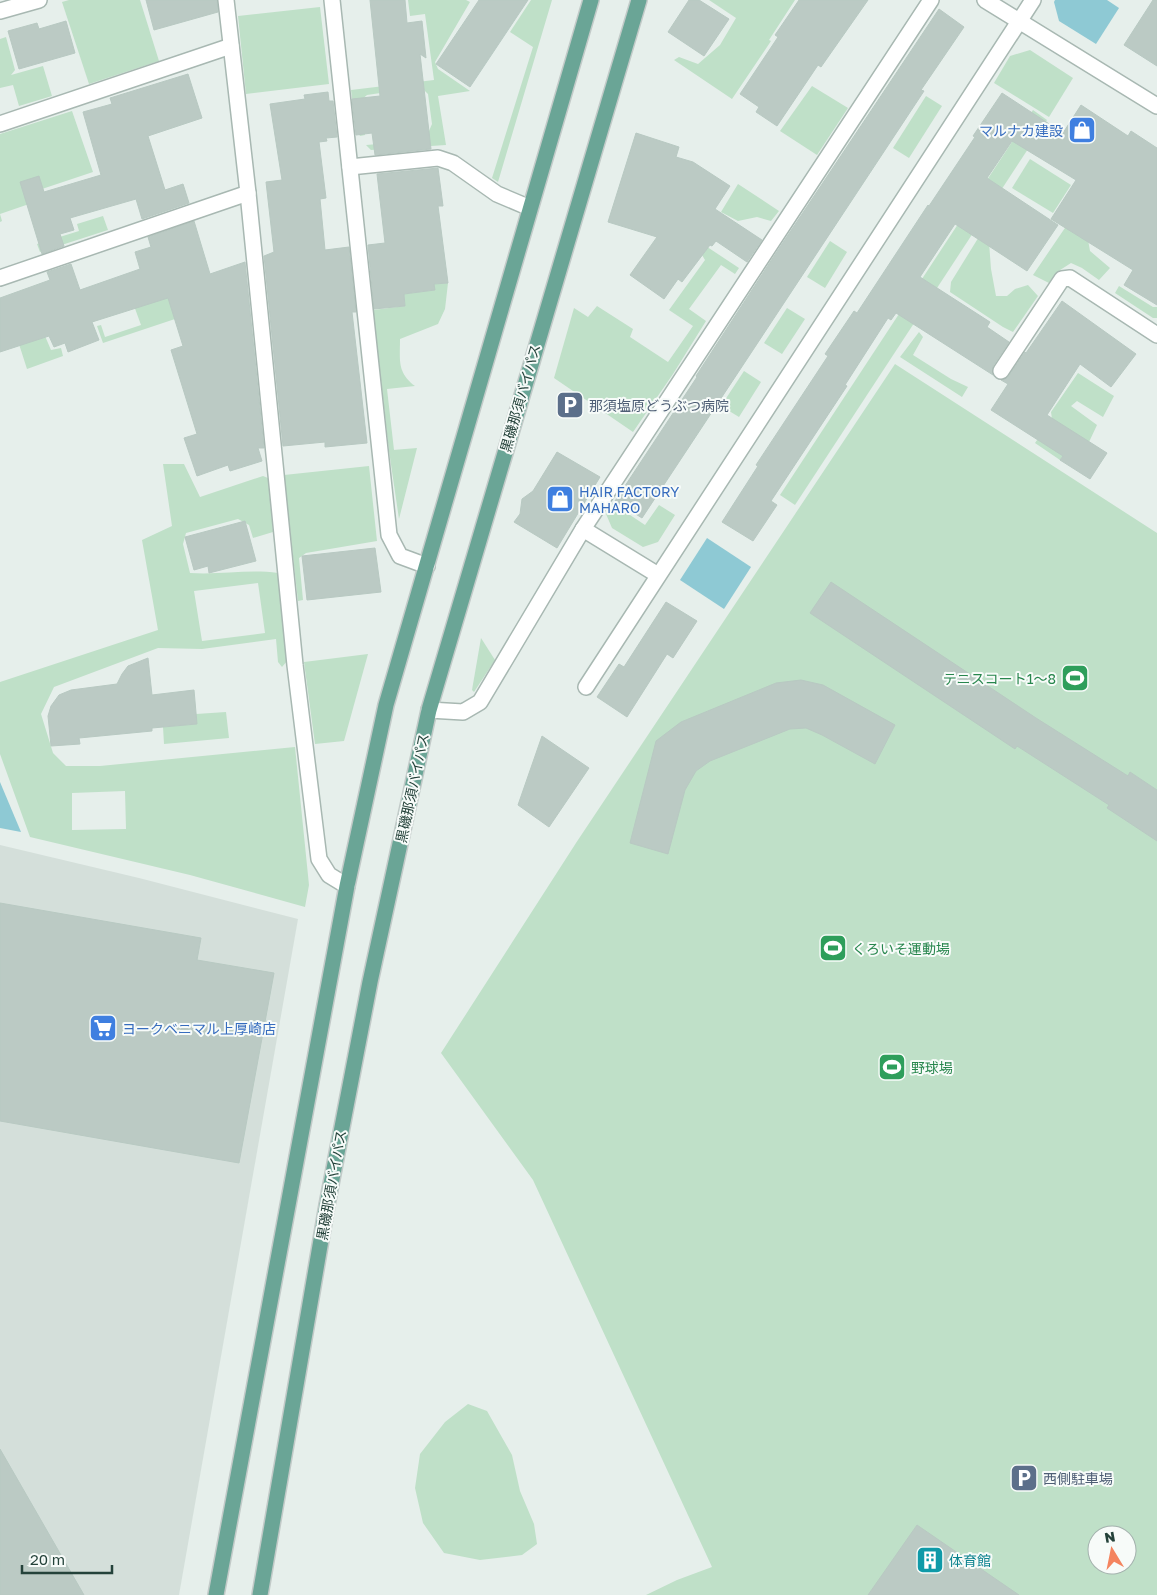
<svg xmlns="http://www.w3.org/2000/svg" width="1157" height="1595" font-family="'Golos Text','Noto Sans JP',sans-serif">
  <rect width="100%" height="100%" fill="#e6efeb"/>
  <!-- built -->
  <path fill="#d4dfda" d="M0,845l139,33 159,41 -119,676h-179z"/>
  <!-- green -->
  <g fill="#bfe0c8" fill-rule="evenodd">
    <path d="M69,0h71l19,61 -70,23 -27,-82z"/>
    <path d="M408,0h58l4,2 -35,60 3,7 32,22 -32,5 8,49 -75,5 -5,-5 37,-3 26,-11 3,-7 -4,-30 -7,-7 -54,8 -7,6 5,34 -5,1 -4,-7 -5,-39 83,-10 -9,-66 -15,2z"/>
    <path d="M531,0h21l-54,182 -6,-4 41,-131 -23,-15z"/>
    <path d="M709,0h86l-26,40 2,1 -39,58 -58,-39 5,-3 19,7 22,-19 16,-27z"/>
    <path d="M320,7l9,77 -83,10 -8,-78z"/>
    <path d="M6,37l9,33 -4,5 32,-9 9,30 -33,10 -6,-21 -13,3v-49z"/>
    <path d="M1030,50l43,28 -24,39 -55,-34 16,-27z"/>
    <path d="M812,86l36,22 -31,47 -37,-24z"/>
    <path d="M926,96l16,10 -33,52 -16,-10z"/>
    <path d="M1033,110l14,10 -252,385 -15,-10z"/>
    <path d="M72,111l21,61 -63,21 2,10 -32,11 2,7 -2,1v-88z"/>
    <path d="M1030,159l41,26 -18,28 -41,-25z"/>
    <path d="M738,184l41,27 -8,10 -14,-4 -19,4 -17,-9z"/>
    <path d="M1006,193l13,6 -30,43 2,27 5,27h11l8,-7 13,-4 10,11 -25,36 -10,-5 -53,-35 1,-10z"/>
    <path d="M103,216l5,14 -68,22 -3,-8 42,-13 -2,-7z"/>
    <path d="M1069,222l18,12 3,17 20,17 -11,12 -17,-12 -11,-5 -14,9 -8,11 -16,-8z"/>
    <path d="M674,225l65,43 -4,6 -14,-9 -32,44 17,12 -33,53 -40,58 -79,-54 20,-70 14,9 9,-11 36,23 -3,8 38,25 25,-36 -24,-16 36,-50 -3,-5z"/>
    <path d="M830,241l17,11 -22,36 -18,-11z"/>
    <path d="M213,278l10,25 -120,40 -6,-17 4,-1 4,12 36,-12 -8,-22z"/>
    <path d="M448,283l-3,26 -7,15 -38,15c0,22 -3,33 15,47l-28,3 7,61h-1l24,-2 -18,71 -10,-68 -16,-141 32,-4 -1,-12 30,-4v-6z"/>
    <path d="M1119,286l34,21h4v11h-4l-38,-25z"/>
    <path d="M787,308l18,11 -23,35 -18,-11z"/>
    <path d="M9,313l36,23 6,14 10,-2 2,8 -36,13z"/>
    <path d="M919,332l4,5 -10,18 38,24 17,8 -6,10 -62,-40z"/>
    <path d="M895,364l262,169v1062h-511l31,-15 35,-13 -179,-387 -92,-127 135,-210zM1097,1535h30v30h-30z"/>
    <path d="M744,371l17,11 -22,35 -18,-11z"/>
    <path d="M1078,373l36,23 -11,21 -26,-16 -6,5 26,19 -8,17 -12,-7 -17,25 -25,-17 17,-24 -1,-7z"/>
    <path d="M163,464h21l16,33 63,-21 5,2 5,54 -20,6 -4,-13 -11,-6 -52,14 -3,11 7,29c30,2 59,-4 88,0l10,87 -6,7 -4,-5 -2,-23 -74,10 -44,-1 -104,39 -13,27 12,39 13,13h34l195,-19 14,138 -4,22 -115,-32 -160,-38 -30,-83v-72l158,-52 -16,-90 30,-14zM258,583l7,50 -63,8 -8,-50zM125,791l1,38 -54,1v-37z"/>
    <path d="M369,466l8,75 -71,12 -7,5 4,42 -5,1 -14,-126z"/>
    <path d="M612,503l33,22 14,-20 16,10 -17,27 -15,5 -31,-19 -6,-14z"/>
    <path d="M481,638l14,22 -21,32 -2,-2z"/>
    <path d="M368,654l-24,87 -29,3 -11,-82z"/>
    <path d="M226,712l3,26 -65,6 -1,-17 33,-3v-10z"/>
    <path d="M468,1404l19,7 25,44 8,36 14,33 3,20 -15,11 -42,5 -36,-7 -21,-30 -8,-35 5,-34 25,-32z"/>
  </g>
  <!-- water -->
  <g fill="#8ec9d4">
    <path d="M1055,0h52l12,8 -23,36 -37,-23 -5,-19z"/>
    <path d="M707,538l44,29 -27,42 -44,-29z"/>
    <path d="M0,782l21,50 -21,-4z"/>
  </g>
  <!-- building -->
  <g fill="#bbcac4" stroke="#b8c9c2">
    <path d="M146,0h71l1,12 -64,18z"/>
    <path d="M370,0h35l2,23 15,-2 4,37 -6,-4 11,95 -56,6 -3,-22 -16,2 -4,-36 28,-3z"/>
    <path d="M479,0h49l-58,87 -34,-23z"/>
    <path d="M689,0h10l30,19 -25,37 -36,-24z"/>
    <path d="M799,0h69l-47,67 -3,-2 -41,61 -21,-14 3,-5 -19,-13 38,-57 -3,-2z"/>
    <path d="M1153,0h4v66l-33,-21z"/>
    <path d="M939,9l25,18 -43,63 3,1 -282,427 -27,-17 82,-124 -1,-1 82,-126z"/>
    <path d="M66,21l9,32 -56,16 -11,-38 29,-8 2,6z"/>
    <path d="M188,74l14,44 -54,18 17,54 18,-6 6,19 -47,16 -6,-20 -66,19 4,12 -14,4 4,12 -22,8 -22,-72 19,-6 5,16 57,-17 -18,-63 29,-8 -2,-6z"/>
    <path d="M328,92l1,9h4l4,36 -11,1 1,3 -8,1 7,56 -6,1 5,51 24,-3 7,65h-4l15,131 -42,4v-5l-42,4 -19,-190 10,-4 -8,-70 16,-2 -12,-76 35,-5 -1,-4z"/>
    <path d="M1002,93l61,40 18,-28 47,31 3,-5 26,17v157l-33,-20 9,-15 -82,-51 25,-39 -64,-39 -25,37 71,47 -31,46 -72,-47 -35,53 70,45 -3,5 22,15 -16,24v9l-97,-62 -5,7 -3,-2 -43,67 2,1 -76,115 6,4 -24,36 -31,-19 36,-56 -2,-1 72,-109 -3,-2 29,-43 3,2 71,-108 1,1 46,-69 -2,-1z"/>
    <path d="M636,133l43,14 -3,10 17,5 37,24 -15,23 47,31 -15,22 -31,-21 -4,5 -2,-1 -28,37 -4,-3 -14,20 -34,-24 27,-38 -49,-15z"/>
    <path d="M438,168l5,38h-5l10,77 -14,1 1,6 -31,4 1,12 -31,3 -6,-64 17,-2 -8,-69z"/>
    <path d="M194,221l16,53 35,-12 19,186h-6l4,13 -32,10 -2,-6 -31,11 -13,-38 13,-4 -26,-84 12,-4 -15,-48 -76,24 7,18 -31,12 -3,-9 -11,4 -5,-11 -49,16v-54l50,-18 -3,-8 24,-8 9,26 60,-21 -5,-17 16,-5 -3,-10z"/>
    <path d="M1062,301l74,53 -25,33 -31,-23 -33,51 60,38 -17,26 -30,-19 3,-4 -72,-46 17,-26 -7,-4 7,-3 17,-25 1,1z"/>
    <path d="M557,452l43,25 -43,71 -43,-26 6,-8 2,-15 11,-8z"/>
    <path d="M245,521l11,40 -47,12 -1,-7 -14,4 -9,-33z"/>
    <path d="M375,548l6,44 -74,8 -5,-44z"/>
    <path d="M831,582l205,136 92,58 2,-4 27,18v51l-50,-33 2,-3 -92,-59 -2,3 -205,-136z"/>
    <path d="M666,602l31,19 -24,37 -6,-4 -40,63 -30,-20 22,-33 5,3z"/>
    <path d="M148,658l4,37 42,-5 3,34 -45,4v3l-73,7 1,6 -29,2 -3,-30 3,-10 8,-11 12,-5 46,-6 5,-10 6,-8z"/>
    <path d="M801,680l22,5 72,40 -20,39 -53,-29 -16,-7 -16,1 -80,32 -14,10 -11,19 -17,64 -38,-11 26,-102 25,-19 95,-39z"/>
    <path d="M542,736l47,32 -40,59 -31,-22z"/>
    <path d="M0,903l201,35 -4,22 77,13 -35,190 -239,-42z"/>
    <path d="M0,1449l84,146h-84z"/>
    <path d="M917,1525l102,70h-151z"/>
  </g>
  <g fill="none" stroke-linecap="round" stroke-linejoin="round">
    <!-- minor casing -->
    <g stroke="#a8b8b2" stroke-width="18">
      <g id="minor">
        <path d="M226,0l22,193 47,472 24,194 10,16 18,11"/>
        <path d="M332,0l57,535 11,21 27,10"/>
        <path d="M985,0l172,106"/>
        <path d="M0,11l39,-11"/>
        <path d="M0,124l231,-78"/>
        <path d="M350,167l88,-9 15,5 44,31 33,14"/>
        <path d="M0,278l248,-85"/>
        <path d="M1001,371l61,-92 8,-1 87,57"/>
        <path d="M583,529l75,46"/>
        <path d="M586,687l447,-687"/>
        <path d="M429,710l34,2 17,-10 103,-173 348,-529"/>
      </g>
    </g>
    <!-- major casing -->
    <g stroke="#c2cac8" stroke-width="18">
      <g id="major">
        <path d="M216,1595l131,-709 39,-181 205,-705"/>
        <path d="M260,1595l67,-390 43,-223 59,-272 210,-710"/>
      </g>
    </g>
    <!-- minor -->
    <use href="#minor" stroke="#fff" stroke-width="15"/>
    <!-- major -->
    <use href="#major" stroke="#6aa596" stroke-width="15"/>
  </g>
  <!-- icons -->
  <defs>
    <g id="shop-square" transform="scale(1.4375)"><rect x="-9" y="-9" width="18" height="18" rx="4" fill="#3f7fe0" stroke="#f7fbf9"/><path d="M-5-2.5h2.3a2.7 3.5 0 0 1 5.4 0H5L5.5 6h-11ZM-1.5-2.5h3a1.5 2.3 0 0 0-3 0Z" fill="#fff"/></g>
    <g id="parking-square" transform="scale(1.4375)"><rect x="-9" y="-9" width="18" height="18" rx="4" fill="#5c6f8a" stroke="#f7fbf9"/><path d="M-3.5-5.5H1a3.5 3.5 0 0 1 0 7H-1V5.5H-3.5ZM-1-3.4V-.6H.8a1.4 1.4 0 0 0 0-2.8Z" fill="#fff"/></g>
    <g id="stadium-square" transform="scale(1.4375)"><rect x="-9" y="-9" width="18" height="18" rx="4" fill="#2e9e5b" stroke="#f7fbf9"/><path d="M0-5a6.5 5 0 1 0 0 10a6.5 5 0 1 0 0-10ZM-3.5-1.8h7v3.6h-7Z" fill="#fff"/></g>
    <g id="supermarket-square" transform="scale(1.4375)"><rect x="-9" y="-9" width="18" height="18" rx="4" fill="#3f7fe0" stroke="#f7fbf9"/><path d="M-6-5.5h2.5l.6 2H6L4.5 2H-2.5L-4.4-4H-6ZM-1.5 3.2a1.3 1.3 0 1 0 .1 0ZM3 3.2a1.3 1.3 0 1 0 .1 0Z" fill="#fff"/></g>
    <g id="building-square" transform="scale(1.4375)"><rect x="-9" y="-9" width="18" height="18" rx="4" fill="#0f9aa8" stroke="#f7fbf9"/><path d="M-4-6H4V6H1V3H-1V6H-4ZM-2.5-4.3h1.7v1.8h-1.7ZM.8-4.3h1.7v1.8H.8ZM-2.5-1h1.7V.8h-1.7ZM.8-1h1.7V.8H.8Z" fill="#fff"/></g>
  </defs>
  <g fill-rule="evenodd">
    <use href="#shop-square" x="1082" y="130"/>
    <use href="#parking-square" x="570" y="405"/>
    <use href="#shop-square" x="560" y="499"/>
    <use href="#stadium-square" x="1075" y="678"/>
    <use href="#stadium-square" x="833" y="948"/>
    <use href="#supermarket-square" x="103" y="1028"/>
    <use href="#stadium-square" x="892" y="1067"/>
    <use href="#parking-square" x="1024" y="1478"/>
    <use href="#building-square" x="930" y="1560"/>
  </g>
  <g text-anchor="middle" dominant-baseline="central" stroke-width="4" stroke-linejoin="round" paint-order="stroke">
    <!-- shop labels -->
    <g font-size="14" fill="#366cbe" stroke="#f7fbf9" text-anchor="start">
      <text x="1063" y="130" text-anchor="end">マルナカ建設</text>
      <text x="579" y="491">HAIR FACTORY<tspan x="579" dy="16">MAHARO</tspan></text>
      <text x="122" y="1028">ヨークベニマル上厚崎店</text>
    </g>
    <!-- street labels -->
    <g font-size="14" fill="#24423a" stroke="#f7fbf9">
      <text transform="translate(520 398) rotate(-74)">黒磯那須バイパス</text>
      <text transform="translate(412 788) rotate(-78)">黒磯那須バイパス</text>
      <text transform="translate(331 1185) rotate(-80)">黒磯那須バイパス</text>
    </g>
    <!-- service labels -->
    <g font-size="14" fill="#4e5e75" stroke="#f7fbf9" text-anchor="start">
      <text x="589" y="405">那須塩原どうぶつ病院</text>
      <text x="1043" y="1478">西側駐車場</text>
    </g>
    <!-- leisure labels -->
    <g font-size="14" fill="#27864d" stroke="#f7fbf9" text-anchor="start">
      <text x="1056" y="678" text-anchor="end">テニスコート1～8</text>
      <text x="852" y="948">くろいそ運動場</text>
      <text x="911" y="1067">野球場</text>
    </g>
    <!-- culture labels -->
    <g font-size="14" fill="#0d838f" stroke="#f7fbf9" text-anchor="start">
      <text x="949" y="1560">体育館</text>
    </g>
  </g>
  <!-- north arrow -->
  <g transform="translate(1112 1550) rotate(350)"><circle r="24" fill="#f7fbf9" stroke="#a3b1ad"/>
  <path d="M0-4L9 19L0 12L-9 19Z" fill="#f4845f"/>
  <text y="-8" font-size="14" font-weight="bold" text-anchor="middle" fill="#24423a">N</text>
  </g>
  <!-- scale -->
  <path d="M22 1565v8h90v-8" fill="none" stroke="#24423a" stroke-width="2.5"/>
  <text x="30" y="1565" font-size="15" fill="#24423a" stroke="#f7fbf9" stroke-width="4" paint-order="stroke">20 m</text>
</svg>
